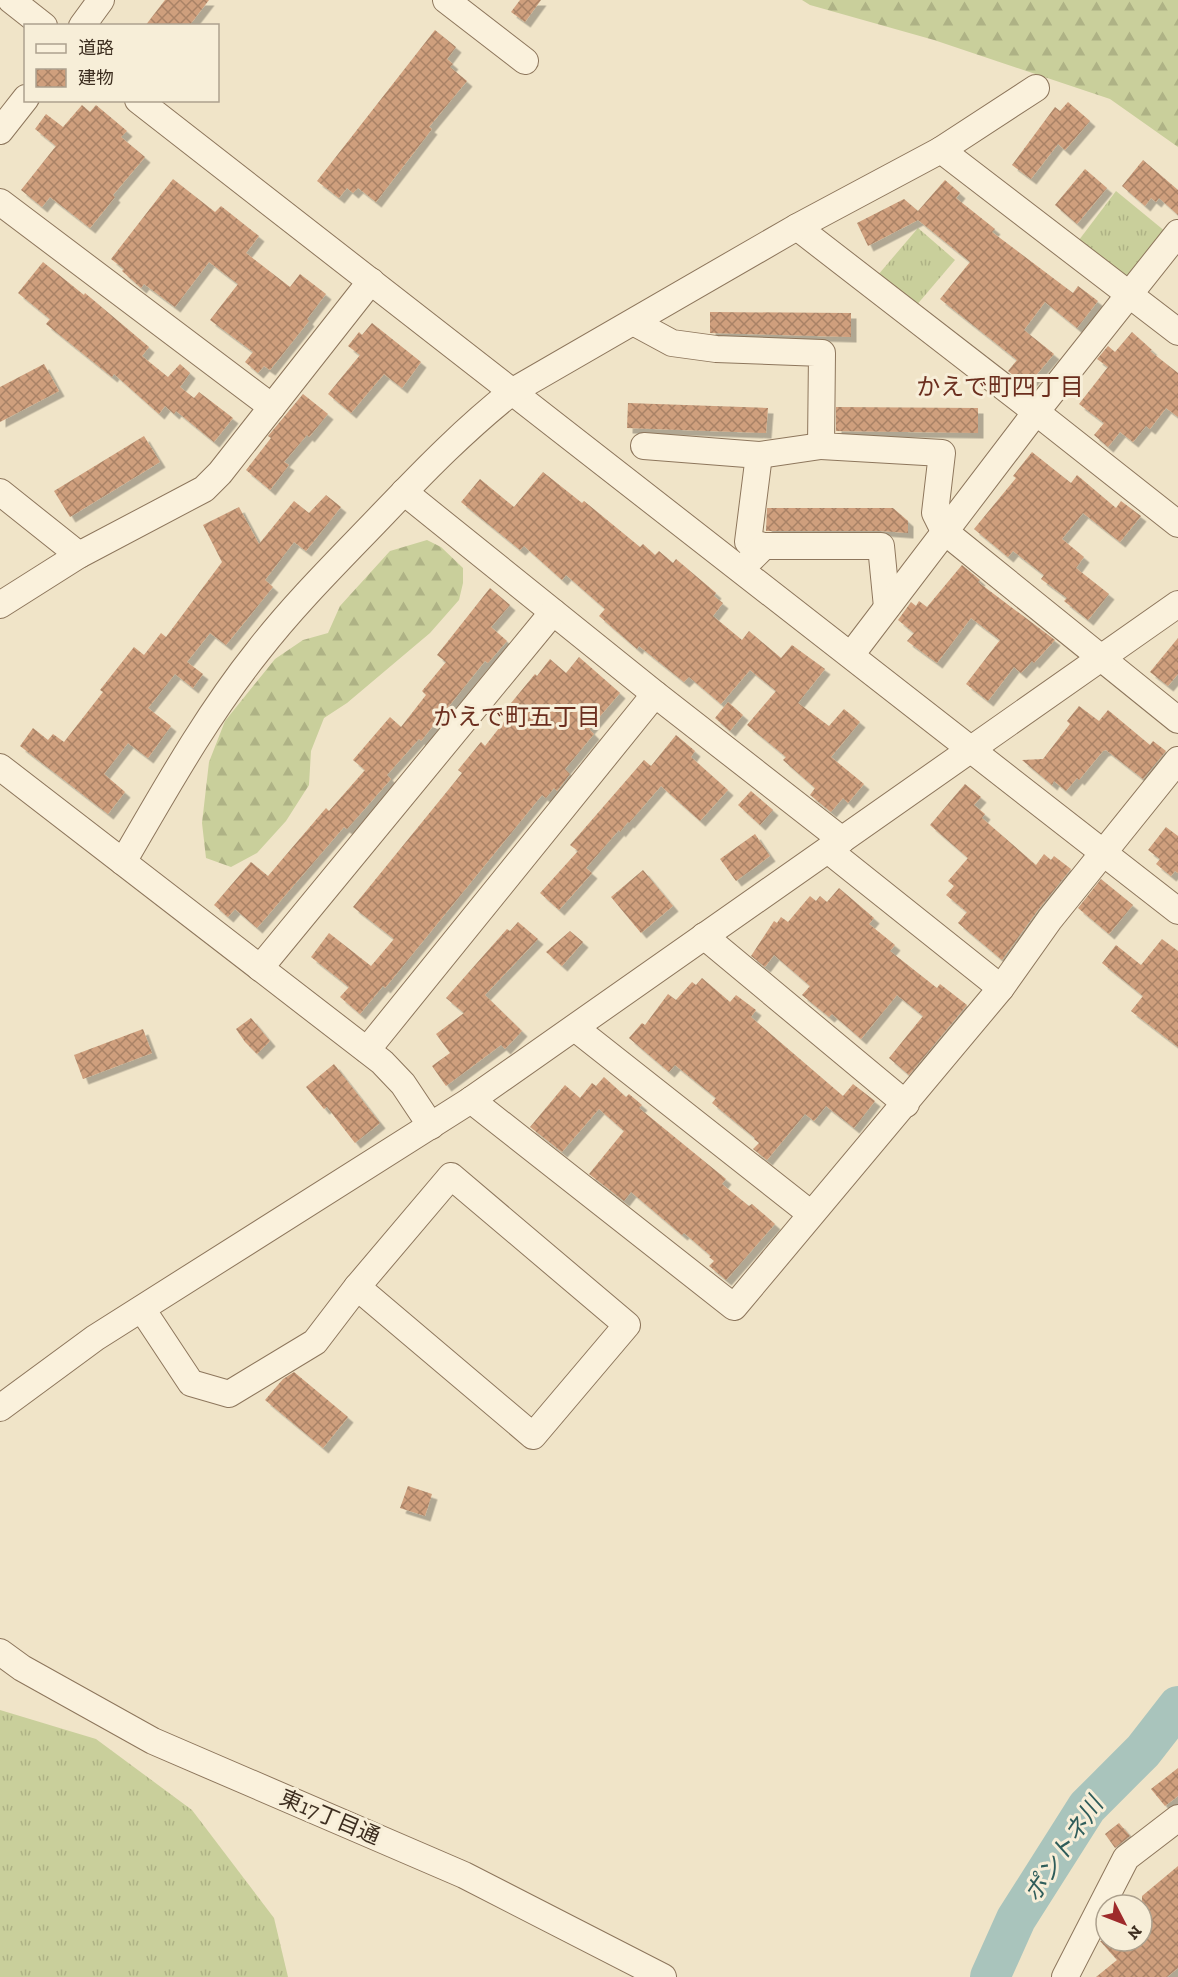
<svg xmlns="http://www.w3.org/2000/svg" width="1178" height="1977" font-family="'Zilla Slab','Noto Sans JP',serif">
  <defs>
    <pattern id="grass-tufts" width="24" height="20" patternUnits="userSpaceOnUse" patternTransform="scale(1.5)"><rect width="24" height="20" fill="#c9cf9b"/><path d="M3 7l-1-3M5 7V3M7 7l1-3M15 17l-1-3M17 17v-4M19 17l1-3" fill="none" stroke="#aeb285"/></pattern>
    <pattern id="forest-firs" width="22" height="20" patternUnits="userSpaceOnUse" patternTransform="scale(1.5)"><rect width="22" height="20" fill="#c9cf9b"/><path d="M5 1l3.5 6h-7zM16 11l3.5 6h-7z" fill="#aeb285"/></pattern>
    <pattern id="building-cross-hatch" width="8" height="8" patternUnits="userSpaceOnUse" patternTransform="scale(1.5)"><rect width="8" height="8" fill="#cf9f7d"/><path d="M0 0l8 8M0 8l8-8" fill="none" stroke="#a98266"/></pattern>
    <filter id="shadow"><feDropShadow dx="5.5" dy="5.5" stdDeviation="0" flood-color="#0004"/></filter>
  </defs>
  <rect width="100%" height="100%" fill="#f0e4c8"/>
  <!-- grass -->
  <g fill="url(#grass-tufts)">
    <path d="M1116,191l50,41 -38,45 -49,-37z"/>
    <path d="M918,228l37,32 -40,47 -37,-32z"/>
    <path d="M0,1710l96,29 96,71 82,108 14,59h-288z"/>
  </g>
  <!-- forest -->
  <g fill="url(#forest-firs)">
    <path d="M802,0h376v147l-68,-48 -176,-59 -124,-35z"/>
    <path d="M427,540l14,7 22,21v15l-4,17 -29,33 -83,70 -23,15 -13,33 -2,34 -23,36 -29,32 -26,14 -25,-9 -4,-35 7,-61 16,-41 50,-62 28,-19 25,-7 12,-27 50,-55z"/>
  </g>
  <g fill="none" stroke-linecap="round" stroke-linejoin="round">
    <!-- river -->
    <path stroke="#a9c4bc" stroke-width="40" d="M990,1977l26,-58 71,-112 56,-56 35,-45"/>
  </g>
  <!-- building -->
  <g fill="url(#building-cross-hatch)" filter="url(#shadow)">
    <path d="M165,0h44l-20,26h-44z"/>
    <path d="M520,0h21l-16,22 -14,-10z"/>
    <path d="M435,30l21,17 -9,12 6,5 -3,3 17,14 -38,46 3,2 -56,73 -18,-14 -5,5 -6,-5 -8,10 -22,-17z"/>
    <path d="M1068,102l22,19 -25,29 -7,-6 -27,35 -19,-14 43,-58 5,4z"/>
    <path d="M82,105l8,7 6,-7 31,26 -6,6 24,20 -32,38 2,2 -25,31 -40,-31 -8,10 -21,-17 35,-44 -21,-17 11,-15 17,13z"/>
    <path d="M1143,160l35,30v25l-19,-17 -3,4 -5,-4 -6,8 -23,-20z"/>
    <path d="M1085,169l22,19 -30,36 -22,-19z"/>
    <path d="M173,179l42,33 6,-6 38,30 -13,17 44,34 10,-13 26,20 -19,25 2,2 -39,49 -6,-4 -6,7 -13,-11 8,-10 -43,-32 28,-36 -29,-22 -34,45 -31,-23 -3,4 -19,-17 2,-2 -13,-10z"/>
    <path d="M945,180l15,13 -4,5 39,31 -3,3 81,61 5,-7 20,15 -21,27 -32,-26 -21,28 30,24 -27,32 -19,-15 9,-11 -77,-61 30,-37 -52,-42 -50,26 -11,-23 47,-24 14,12z"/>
    <path d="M43,262l41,33 1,-2 64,54 -7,9 26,21 12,-13 10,9 -10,14 14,11 5,-6 34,26 -19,24 -38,-31 -2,3 -9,-8 -6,8 -45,-40 -2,3 -66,-53 4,-5 -32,-26z"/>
    <path d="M710,312l141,1v24l-141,-4z"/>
    <path d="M372,323l49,39 -19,26 -18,-14 -33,39 -23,-19 32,-39 -12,-9 11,-14 3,3z"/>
    <path d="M1132,332l20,18 -2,1 28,22v44l-12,-9 -16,21 -4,-3 -13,16 -13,-10 -12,15 -14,-12 10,-12 -25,-19 29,-37 -11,-8 11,-13 7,6z"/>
    <path d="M44,364l15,27 -59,31v-35z"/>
    <path d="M303,394l25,20 -19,23 -2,-2 -23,27 5,3 -19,25 -24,-20 25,-32 -3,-2z"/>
    <path d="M628,403l140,5 -2,25 -139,-5z"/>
    <path d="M836,407l142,1v25l-142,-2z"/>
    <path d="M144,436l16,26 -90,55 -16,-26z"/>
    <path d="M1032,452l39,31 6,-8 39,33 5,-7 20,15 -21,26 -37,-29 -21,26 22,18 -8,11 33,26 -21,26 -24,-19 3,-3 -26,-19 3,-4 -31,-24 -5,6 -34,-28 42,-51 -3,-2z"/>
    <path d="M543,472l39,31 2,-2 56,46 3,-3 12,11 4,-4 14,12 3,-4 40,34 -2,3 9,7 -10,13 29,24 7,-9 32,27 11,-13 33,24 -27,34 31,23 15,-17 16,13 -29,35 33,27 -16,19 -5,-5 -12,14 -21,-17 5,-7 -32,-28 3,-3 -39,-32 29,-34 -26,-21 -29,34 -32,-27 -5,5 -45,-36 -2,3 -38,-33 6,-7 -39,-34 -4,5 -38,-34 -4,4 -59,-48 19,-23 34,28z"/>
    <path d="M326,495l15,12 -35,44 -12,-9 -29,38 8,7 -47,58 -16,-12 -23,29 16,12 -10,14 -18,-14 -27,34 23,18 -23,32 -20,-15 -24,31 21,18 -17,22 -88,-68 13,-18 15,12 5,-6 11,8 39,-50 -3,-2 34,-43 10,8 17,-22 5,4 56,-75 -19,-37 36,-18 20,37 35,-43 15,12z"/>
    <path d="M767,508h126l15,13v12l-27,-2h-115z"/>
    <path d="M962,565l18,15 -2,2 77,58 -21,23 -2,-2 -11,12 -7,-6 -26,34 -22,-17 34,-44 -29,-22 -34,45 -30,-22 7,-8 -16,-13 13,-18 5,4 3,-5 8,6z"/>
    <path d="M490,588l20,17 -19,22 16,14 -19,22 -3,-2 -64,80 -2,-2 -32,36 4,4 -44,50 -3,-2 -87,101 -22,-19 -7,8 -14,-12 37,-43 17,14 58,-68 3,3 36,-41 -12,-10 37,-43 11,10 25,-32 -4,-4 24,-29 -9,-7z"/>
    <path d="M1178,638v36l-10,12 -18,-14z"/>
    <path d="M579,657l41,36 -31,36 5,5 -29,35 5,5 -13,17 -3,-3 -8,10 -4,-3 -157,193 -2,-2 -23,28 -20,-17 9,-10 -38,-30 18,-24 42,33 23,-27 -41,-32 109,-134 -4,-3 9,-11 14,-17 4,4 22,-28 -5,-4 33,-40 2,2 13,-17 16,14z"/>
    <path d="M728,702l15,13 -13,16 -15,-13z"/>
    <path d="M1079,706l20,15 9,-11 42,35 3,-4 13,10 -23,28 -37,-29 -3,1 -24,29 -2,-2 -11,13 -12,-10 -2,4 -30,-25 21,-1 27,-35 -3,-3z"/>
    <path d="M676,735l19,16 -4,6 37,33 -28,31 -39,-35 -32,37 -1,-1 -8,10 -1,-2 -33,38 6,5 -33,37 -19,-17 38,-42 -8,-6 74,-85 7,6z"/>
    <path d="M965,784l16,13 -7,8 11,9 -3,4 54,47 8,-11 7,6 3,-4 17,13 -33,41 -36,50 -44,-37 9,-11 -21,-17 8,-9 -6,-5 20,-23 -38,-33z"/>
    <path d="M751,791l22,19 -13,15 -22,-20z"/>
    <path d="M1166,827l12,9v37l-3,-2 -4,5 -15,-12 4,-5 -12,-9z"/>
    <path d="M755,834l15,22 -34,25 -16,-22z"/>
    <path d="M643,870l30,36 -32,27 -30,-36z"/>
    <path d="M1101,879l32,26 -24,29 -31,-26z"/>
    <path d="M839,888l35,30 -5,6 26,21 -5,6 47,37 3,-4 27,21 -58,70 -20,-17 34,-42 -26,-21 -36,44 -29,-25 -3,3 -27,-22 8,-9 -36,-31 -9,12 -14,-11 23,-35 3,2 4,-6 7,5 22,-26 6,5 4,-5 7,6z"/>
    <path d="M518,922l20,17 -53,56 37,36 -17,18 -4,-4 -55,41 -14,-20 18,-13 -14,-19 28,-21 -18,-15 61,-69 3,2z"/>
    <path d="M570,931l13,11 -21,24 -16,-14z"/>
    <path d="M1162,939l16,12v96l-47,-36 12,-15 -41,-33 14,-18 25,20z"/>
    <path d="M702,978l28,24 6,-7 20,15 -5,7 92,79 10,-12 22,17 -21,27 -28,-22 -12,15 -9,-7 -38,46 -14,-11 6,-6 -5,-4 1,-1 -43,-35 4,-5 -41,-33 -6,7 -40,-34 13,-15 3,2 23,-31 8,6 16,-18 4,3z"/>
    <path d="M251,1018l19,23 -13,13 -12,-12 -9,-13z"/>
    <path d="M143,1029l9,24 -69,26 -9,-24z"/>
    <path d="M334,1064l46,59 -25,20 -28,-36 -3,2 -18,-22z"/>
    <path d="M604,1077l22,20 3,-3 13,11 -3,3 87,71 -4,5 27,22 3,-2 23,20 -49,56 -17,-14 5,-5 -5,-4 2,-1 -27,-23 -2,2 -51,-43 -7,9 -35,-27 35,-43 -25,-22 -37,43 -32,-25 35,-42 15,13 12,-15 4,3z"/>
    <path d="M294,1372l54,45 -25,31 -58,-48 18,-21z"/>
    <path d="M408,1486l24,8 -7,22 -25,-8z"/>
    <path d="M1178,1768v28l-13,10 -14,-17z"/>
    <path d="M1119,1823l11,13 -15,12 -10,-14z"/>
    <path d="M1178,1866v102l-11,9h-71l21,-17 -17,-19h42v-45z"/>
  </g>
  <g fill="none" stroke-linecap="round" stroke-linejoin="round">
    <!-- minor casing -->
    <g stroke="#8d765c" stroke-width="28">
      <g id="minor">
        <path d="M11,0l33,26"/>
        <path d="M446,0l79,61"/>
        <path d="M82,26l19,-26"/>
        <path d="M138,100l1040,811"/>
        <path d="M0,131l26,-33"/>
        <path d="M941,150l95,-62"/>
        <path d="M0,202l272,205"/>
        <path d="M635,323l37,20 44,6 106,4 -1,93 121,7 -7,60 9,18 234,189"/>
        <path d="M1178,332l-237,-182 -144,77 239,185 142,112"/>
        <path d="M644,446l115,9 -11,87 16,4"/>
        <path d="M759,455l62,-9"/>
        <path d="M0,492l79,63"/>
        <path d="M404,492l251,202 187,146"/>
        <path d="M752,558l12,-12h117l6,61"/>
        <path d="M0,605l79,-50 125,-66 16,-16 151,-192"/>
        <path d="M851,655l185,-243 142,-179"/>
        <path d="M0,767l382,295 21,22 28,42"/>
        <path d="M828,850l173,138"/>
        <path d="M123,862c42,-72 83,-146 135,-211 38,-49 83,-93 126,-138 41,-43 82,-85 129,-122l284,-164"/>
        <path d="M704,936l202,168"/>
        <path d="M260,968l293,-356"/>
        <path d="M575,1028l236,186"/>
        <path d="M367,1050l288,-356"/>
        <path d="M471,1100l263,207 267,-319 49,-69 128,-159"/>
        <path d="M451,1176l176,149 -94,111 -176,-149z"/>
        <path d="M142,1309l49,74 38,11 86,-52 42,-55"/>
        <path d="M0,1408l95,-70 376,-238 707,-496"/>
        <path d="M0,1652l22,16 131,73 311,134 199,102"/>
        <path d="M1065,1977l61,-119 52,-40"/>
      </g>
    </g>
    <!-- minor -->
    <use href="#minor" stroke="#faf1dc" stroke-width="26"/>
  </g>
  <g text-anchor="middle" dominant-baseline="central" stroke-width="6" stroke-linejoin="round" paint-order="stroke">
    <!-- street labels -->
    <g font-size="22" fill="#3d2e20" stroke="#f7eed8">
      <text transform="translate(330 1817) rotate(23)">東17丁目通</text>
    </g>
    <!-- neighbourhood labels -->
    <g font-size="24" fill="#6b2e1e" stroke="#f7eed8">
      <text x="1000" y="386">かえで町四丁目</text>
      <text x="517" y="716">かえで町五丁目</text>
    </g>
    <!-- water labels -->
    <g font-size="24" font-style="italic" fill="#2f5d5a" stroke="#f7eed8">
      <text transform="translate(1063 1849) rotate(-56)">ポントネ川</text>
    </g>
  </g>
  <!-- legend -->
  <rect x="24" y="24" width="195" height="78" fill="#f7eed8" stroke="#ada18e" stroke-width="1.5"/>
  <rect x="36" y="44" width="30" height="9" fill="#faf1dc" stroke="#ada18e" stroke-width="1.5"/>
  <text x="78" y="54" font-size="18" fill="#3d2e20">道路</text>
  <rect x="36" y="69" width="30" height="18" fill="url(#building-cross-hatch)" stroke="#ada18e" stroke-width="1.5"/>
  <text x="78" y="84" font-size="18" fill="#3d2e20">建物</text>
  <!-- north arrow -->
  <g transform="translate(1124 1923) rotate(132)"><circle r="28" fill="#f7eed8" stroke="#ada18e" stroke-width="1.5"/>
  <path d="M0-4.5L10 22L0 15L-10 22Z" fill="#9e2a2b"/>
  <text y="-9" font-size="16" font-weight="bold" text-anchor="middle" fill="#3d2e20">N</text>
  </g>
</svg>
